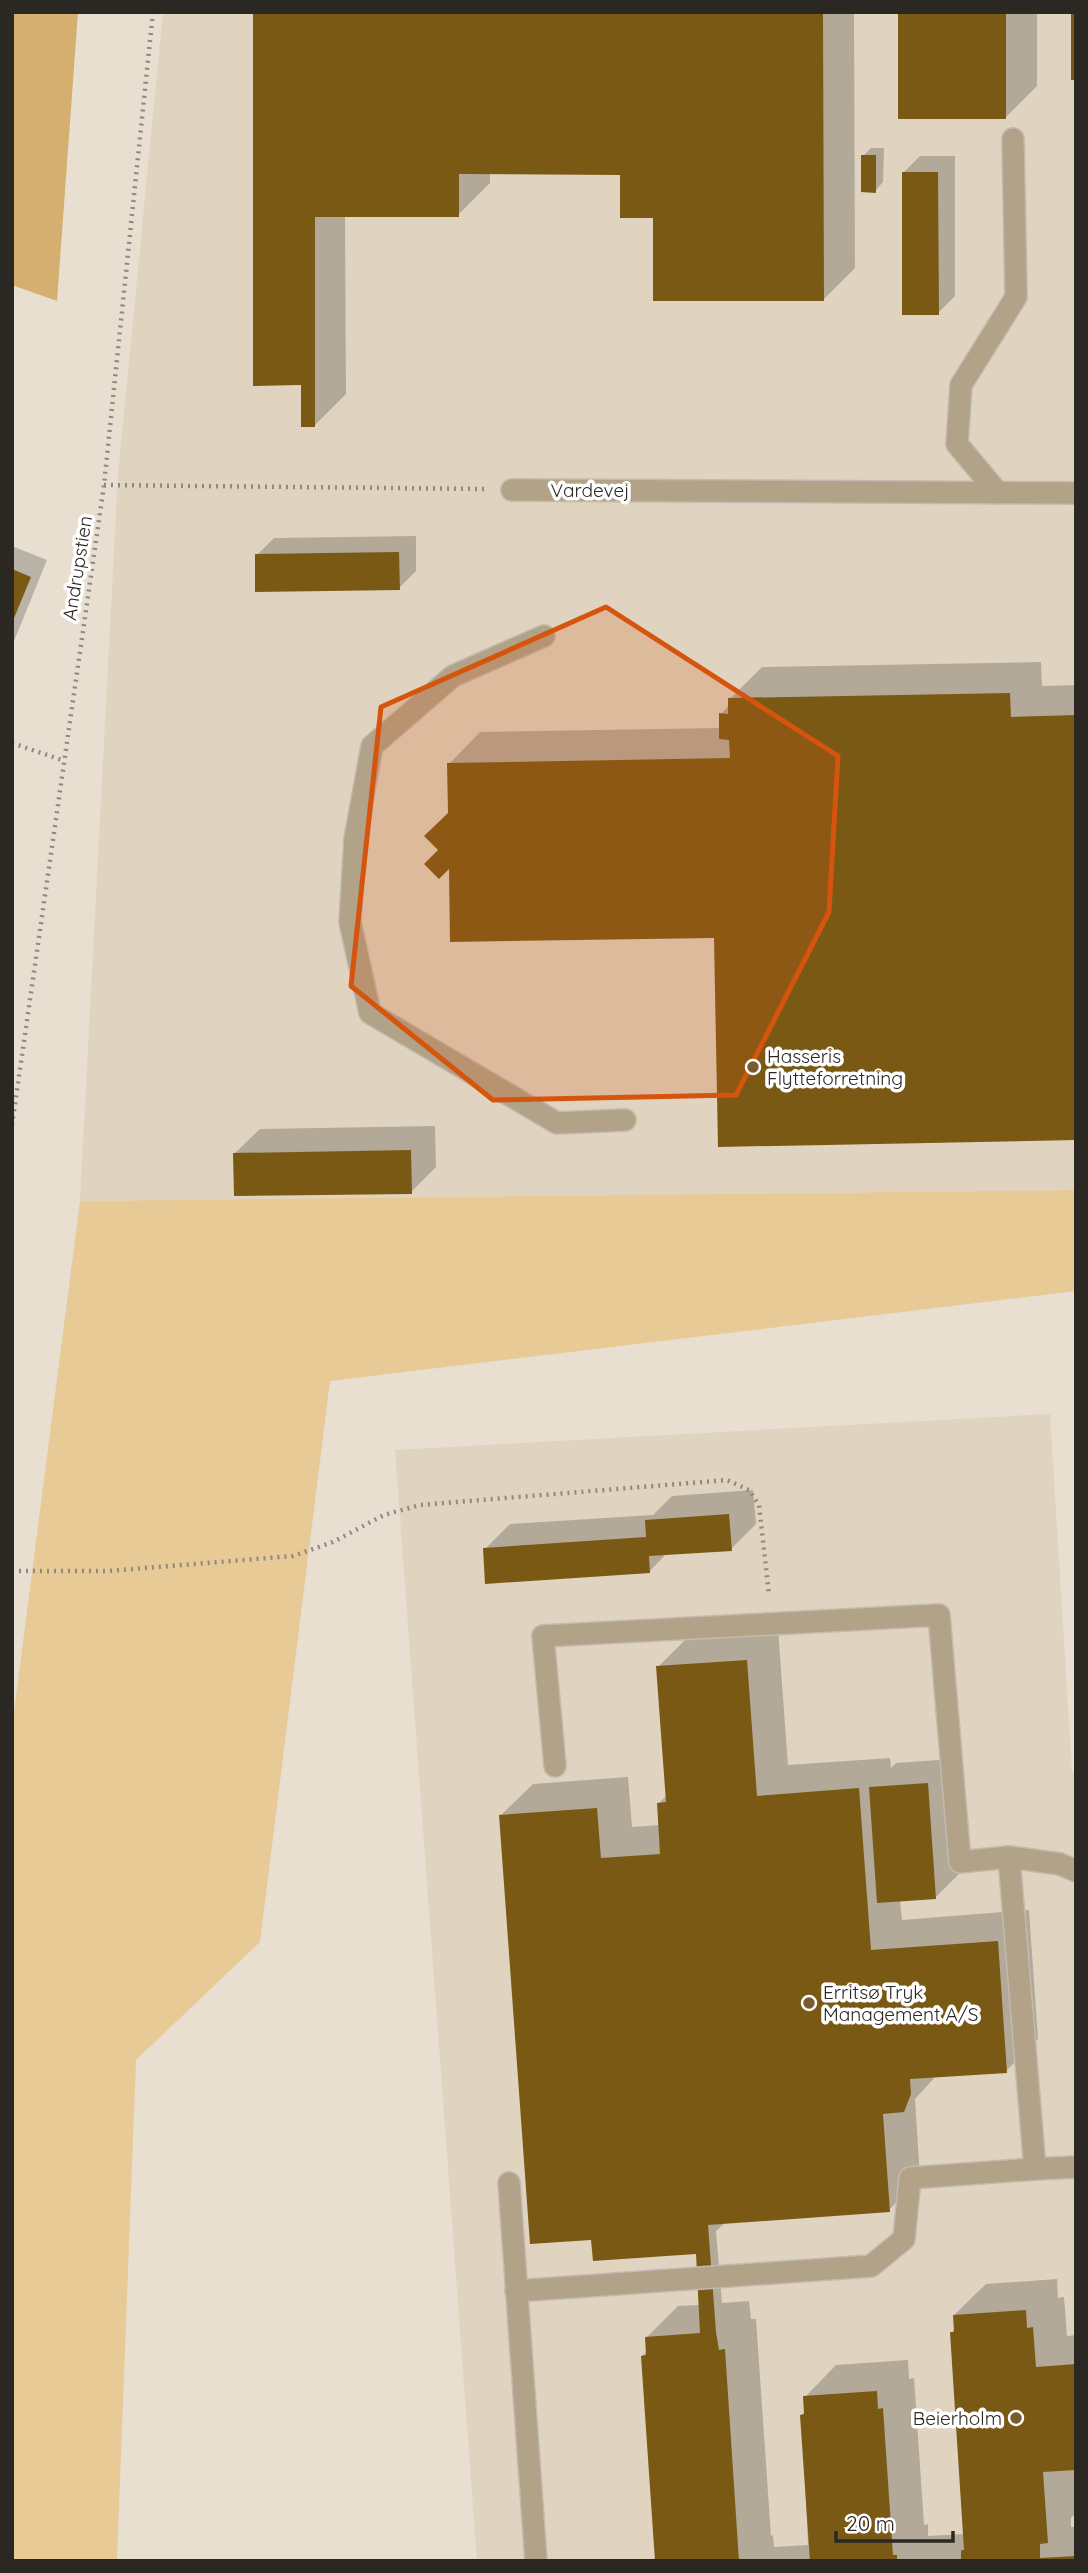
<svg xmlns="http://www.w3.org/2000/svg" width="1088" height="2573" font-family="Quicksand,sans-serif">
  <rect width="100%" height="100%" fill="#e8dfd1"/>
  <!-- built -->
  <g fill="#e0d4c0">
    <path d="M163,12h913v1178l-996,11 38,-726z"/>
    <path d="M1050,1414l22,357 4,3v787h-599l-82,-1111z"/>
  </g>
  <!-- green -->
  <path fill="#e8ca96" d="M1076,1190v101l-746,90 -70,561 -124,118 -19,501h-105v-834l68,-526z"/>
  <!-- water -->
  <path fill="#d4af70" d="M12,12h66l-21,289 -45,-16z"/>
  <!-- shadow -->
  <g fill="#0003">
    <path d="M254,12h600l1,256 -32,32 -168,-84 -33,-43h-132v10l-32,32h-113l1,179 -32,32 -11,-42z"/>
    <path d="M900,12h137v74l-32,32z"/>
    <path d="M871,148h13l-1,34 -8,9 -12,-35z"/>
    <path d="M920,156h35v140l-17,17 -35,-140z"/>
    <path d="M416,536v35l-17,17 -142,-33 17,-17z"/>
    <path d="M12,546l35,14 -35,86z"/>
    <path d="M1041,662l1,24 34,-1v453l-360,-202 -265,-71 -11,-15 10,-37 -1,-49 31,-32 241,-4v-14l9,-10v-5l32,-32z"/>
    <path d="M435,1126l1,41 -25,25 -176,-39 25,-24z"/>
    <path d="M753,1490l3,34 -25,25 -64,4 -18,19 -164,-23 25,-25 143,-9 19,-19z"/>
    <path d="M778,1629l10,136 102,-7 1,10 5,-5 57,-4 8,113 -25,25 -36,3 2,20 127,-10 9,129 -32,32 -70,5 -21,23 5,79 -31,32 -163,12 -10,9 6,72 27,-2 2,18h5l15,217 2,-1 1,12 34,-2 -6,-130 4,-4 -1,-14 31,-32 72,-5 1,19 5,-1 10,147 4,-1v12l37,-2 -14,-201 4,-4 -1,-14 32,-31 71,-5 1,19 6,-1 3,39 9,-1v178l-5,5v9h5v34h-424l4,-4 -14,-201 5,-5 -1,-13 32,-32 22,-1 -3,-53 -104,-14 -92,-423 32,-31 95,-7 4,50 28,-2 -1,-22 8,-8 -9,-128 32,-32z"/>
  </g>
  <!-- building -->
  <g fill="#7a5915">
    <path d="M253,12h570l1,289h-171v-83h-33v-43l-161,-1v43h-144v210h-14v-42l-48,1z"/>
    <rect x="898" y="12" width="108" height="107"/>
    <rect x="1071" y="12" width="5" height="68"/>
    <path d="M861,155h15v38l-15,-1z"/>
    <path d="M902,172h36l1,143h-37z"/>
    <path d="M399,552l1,38 -145,2v-38z"/>
    <path d="M12,569l19,8 -19,46z"/>
    <path d="M1010,693l1,24 65,-2v425l-358,7 -4,-209 -264,4 -1,-73 -10,10 -15,-15 14,-14 -14,-14 24,-23 -1,-50 283,-5 -1,-18 -10,-1v-26l9,1v-16z"/>
    <path d="M411,1150l1,44 -178,2 -1,-43z"/>
    <path d="M729,1514l3,37 -83,5 1,17 -165,11 -2,-36 163,-11 -1,-17z"/>
    <path d="M747,1660l10,136 102,-8 12,162 127,-9 9,132 -97,6 1,15 -7,18 -21,2 7,98 -182,13 8,107 3,18 6,-1 14,212h-84l-14,-205 5,-1 -1,-18 55,-4 -4,-79 -103,7 -2,-21 -61,4 -31,-429 98,-7 4,50 59,-4 -3,-51 9,-1 -10,-136z"/>
    <path d="M928,1783l8,116 -59,4 -8,-116z"/>
    <path d="M1026,2310l1,18 6,-1 3,40 40,-3v106l-33,2 5,71 -8,1v14l36,-2v5h-115v-11h3l-14,-218h4l-1,-17z"/>
    <path d="M877,2391l1,18 5,-1 10,147h4v6h-87l-10,-146 4,-1 -1,-18z"/>
  </g>
  <g fill="none" stroke-linecap="round" stroke-linejoin="round">
    <!-- service casing -->
    <g stroke="#c2baae" stroke-width="24">
      <g id="service">
        <path d="M998,493l-41,-49 4,-59 55,-88 -3,-158"/>
        <path d="M544,636l-91,40 -81,70 -17,93 -5,83 20,91 187,110 68,-3"/>
        <path d="M555,1766l-12,-130 396,-21 21,247 49,-5 26,312 41,-2"/>
        <path d="M1009,1857l51,7 16,7"/>
        <path d="M509,2183l27,378"/>
        <path d="M516,2291l355,-25 33,-27 6,-61 125,-9"/>
      </g>
    </g>
    <!-- minor casing -->
    <g stroke="#c2baae" stroke-width="24">
      <path id="minor" d="M512,490l564,3"/>
    </g>
    <!-- path -->
    <g stroke="#8f897f" stroke-width="4.5" stroke-dasharray="2 5" stroke-linecap="butt">
      <path d="M104,485l380,4"/>
      <path d="M12,743l50,17"/>
      <path d="M12,1125l92,-640 49,-473"/>
      <path d="M12,1571h96l185,-15 40,-14 51,-27 36,-10 307,-25 22,10 10,15 10,90"/>
    </g>
    <!-- service -->
    <use href="#service" stroke="#b2a288" stroke-width="21"/>
    <!-- minor -->
    <use href="#minor" stroke="#b2a288" stroke-width="21"/>
  </g>
  <!-- marked area -->
  <path fill="#d5540e" fill-opacity="0.2" stroke="#d5540e" stroke-width="5" stroke-linejoin="round" d="M606,607l232,149 -9,156 -93,183 -243,5 -142,-114 30,-279z"/>
  <!-- markers -->
  <g fill="#765c2e" stroke="#fff" stroke-width="2.5">
    <circle cx="753" cy="1067" r="7"/>
    <circle cx="809" cy="2003" r="7"/>
    <circle cx="1016" cy="2418" r="7"/>
  </g>
  <g text-anchor="middle" dominant-baseline="central" stroke-width="7" stroke-linejoin="round" paint-order="stroke">
    <!-- street labels -->
    <g font-size="19" fill="#2b2823" stroke="#fff">
      <text x="590" y="490">Vardevej</text>
      <text transform="translate(77 568) rotate(-81)">Andrupstien</text>
    </g>
    <!-- poi labels -->
    <g font-size="19" fill="#2b2823" stroke="#fff" text-anchor="start">
      <text x="767" y="1056">Hasseris<tspan x="767" dy="22">Flytteforretning</tspan></text>
      <text x="823" y="1992">Erritsø Tryk<tspan x="823" dy="22">Management A/S</tspan></text>
      <text x="1002" y="2418" text-anchor="end">Beierholm</text>
    </g>
  </g>
  <!-- border -->
  <rect width="1088" height="2573" fill="none" stroke="#2b2823" stroke-width="28"/>
  <!-- scale -->
  <path d="M836 2531v10h117v-10" fill="none" stroke="#2b2823" stroke-width="3.5"/>
  <text x="846" y="2531" font-size="21" fill="#2b2823" stroke="#ffffff" stroke-width="5" paint-order="stroke">20 m</text>
</svg>
